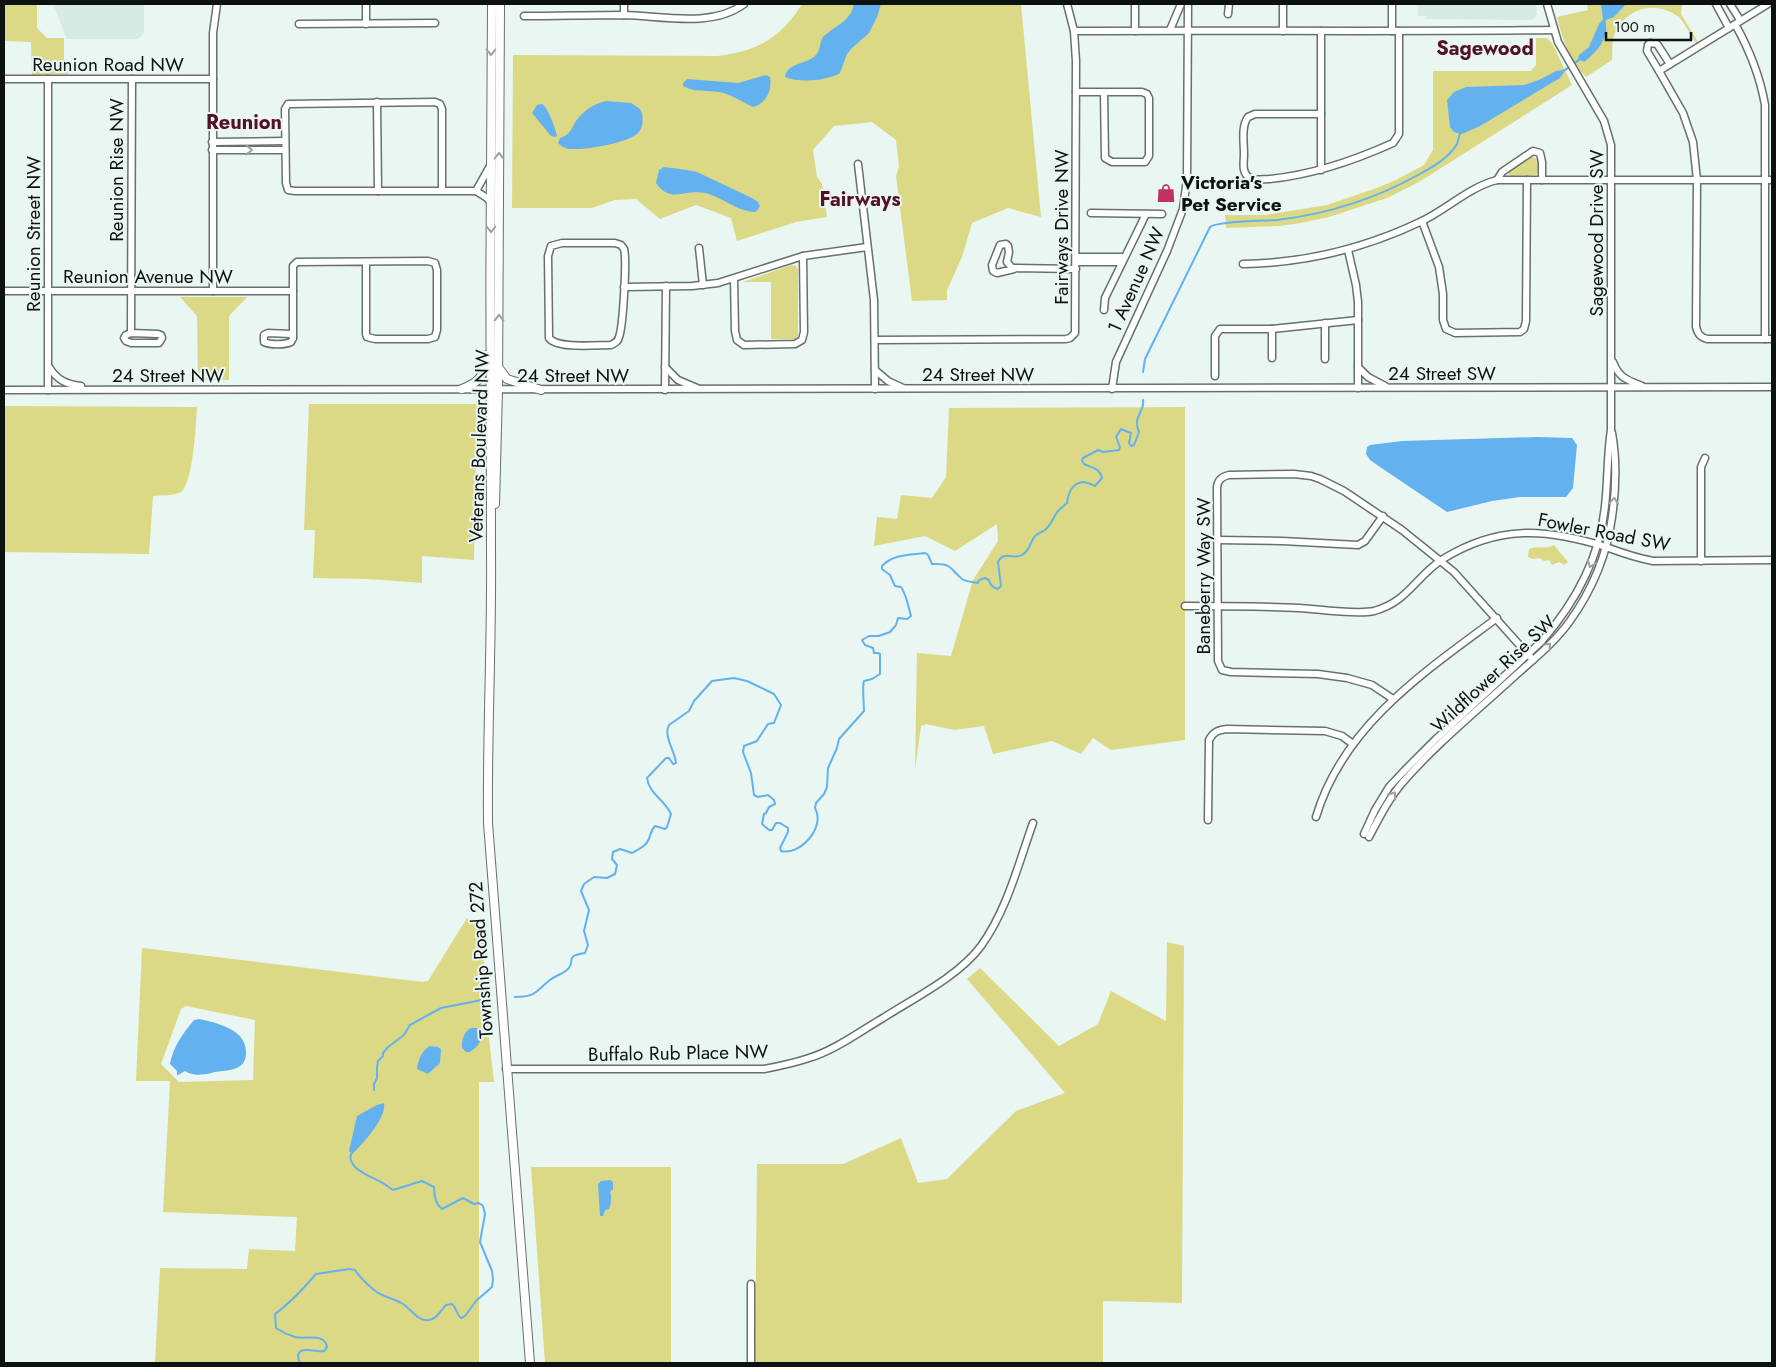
<svg xmlns="http://www.w3.org/2000/svg" width="1776" height="1367" font-family="Jost,sans-serif">
  <rect width="100%" height="100%" fill="#e9f6f2"/>
  <!-- built -->
  <g fill="#d5ebe4">
    <path d="M53,4h91v29l-6,6h-71z"/>
    <path d="M1418,4h118l1,11 -5,5 -106,-1v-3h-8z"/>
  </g>
  <!-- green -->
  <g fill="#dbd986" fill-rule="evenodd">
    <path d="M4,4h33v24l10,10h17v26h4v10l-36,1 -1,-33 -27,-1z"/>
    <path d="M802,4h219l20,213 -33,-9 -36,15 -10,34 -15,33v10l-35,1 -16,-125 3,-10 -3,-26 -24,-18 -38,4 -21,24 4,27 5,7 5,33 -31,5 -59,19 -6,-23 -35,-13 -36,14 -24,-20 -21,1 -23,8h-80l1,-153 204,1c39,-4 64,-18 85,-52z"/>
    <path d="M1587,4h95l-1,10 17,28 -2,1c-5,-7 -13,-24 -20,-28 -23,-15 -50,-6 -61,18 -4,8 -2,19 -3,27l-26,17c-16,-16 -24,-39 -29,-60l31,-7z"/>
    <path d="M1536,38h11l5,5 20,42 -153,97 -32,16 -58,19 -28,6 -22,3 -53,2 -1,-13h40l62,-10 47,-16 22,-9 28,-15 9,-15v-79h98l5,-6z"/>
    <path d="M1531,157l5,1c4,4 3,12 0,17l-24,1 -3,-1v-4z"/>
    <path d="M791,265l5,1 2,4v66l-3,3h-24v-57h-28z"/>
    <path d="M180,297h67l-18,19v64h-31l-1,-64z"/>
    <path d="M309,404h168l-3,156 -52,-4v27l-53,-4 -56,-1 2,-48h-11z"/>
    <path d="M4,406l193,1c-1,17 -4,76 -16,85 -7,4 -20,3 -28,4l-4,58 -145,-2z"/>
    <path d="M1185,407v333l-74,10 -18,-12 -12,16 -29,-13 -59,13 -9,-28 -30,4 -28,-6 -5,2 -6,44 2,-117 34,3 22,-76 25,-39 -1,-17 -42,27 -30,-15 -51,10 3,-29 20,2 4,-24 31,3 14,-21 3,-69z"/>
    <path d="M1554,545l14,17 -4,3 -5,-3 -7,3 -3,-5 -5,1 -4,-3 -8,1 -4,-2 1,-8c9,-4 17,1 25,-4z"/>
    <path d="M467,918l16,8 2,76 9,80h-15v281h-324l5,-95 87,1 2,-20 46,2 2,-34 -134,-5 7,-131h-34l6,-133 280,34 6,-1zM186,1006l69,14 -2,60 -74,2 -18,-18 20,-55z"/>
    <path d="M1167,942l17,4 -2,357 -79,-2v62h-348l2,-199h86l58,-26 17,45 29,-4 69,-68 49,-18 -98,-114 13,-11 79,78 39,-22 13,-33 55,30z"/>
    <path d="M531,1167h140v196h-126z"/>
  </g>
  <!-- water -->
  <g fill="#64b1f0">
    <path d="M854,4h27l-4,13 -8,16 -17,15 -5,6 -7,19c-14,8 -40,10 -55,4 3,-15 20,-12 30,-21 6,-5 4,-13 8,-19 0,-1 5,-4 6,-5 12,-9 22,-13 25,-28z"/>
    <path d="M1601,4h25l-12,13 -8,3c-1,4 1,8 0,12 -2,12 -13,23 -22,30l-3,-2 -17,12 -4,6 -80,48 -18,8 -8,-2 -4,-5 -3,-27 7,-8 12,-5 58,-2 15,-5 17,-9 7,-1 15,-11 1,-4 10,-8 10,-23 4,-5z"/>
    <path d="M766,75l4,2c2,13 -3,26 -17,30 -11,-5 -22,-13 -34,-15 -12,-2 -24,1 -36,-6v-3l4,-4 51,4z"/>
    <path d="M607,101l24,2 9,6c4,7 4,19 -3,25 -11,9 -51,16 -65,15 -6,0 -10,-2 -14,-6l2,-5c10,-3 11,-9 16,-17 8,-11 19,-18 31,-20z"/>
    <path d="M542,104c6,3 13,24 15,32l-2,1 -4,-1 -19,-23 5,-8z"/>
    <path d="M664,167l23,3 10,2 55,26 6,4 2,4 -4,6c-19,0 -33,-15 -51,-19 -21,-4 -34,11 -49,-10l3,-13z"/>
    <path d="M1537,437l35,1 5,7 -4,43 -7,9h-46l-28,4 -45,11 -64,-43 -13,-9 -4,-6 1,-7 3,-2 32,-4z"/>
    <path d="M199,1019c18,4 47,10 47,33 0,5 -1,11 -6,14 -9,6 -19,4 -29,7 -8,2 -19,3 -26,-2l-7,4h-1v-4l-7,-7c3,-17 13,-31 24,-44z"/>
    <path d="M471,1028h6l5,5c0,9 -5,14 -12,19h-4l-4,-4c-1,-7 2,-17 9,-20z"/>
    <path d="M430,1046l8,1 3,2 -1,14 -12,11 -11,-5c1,-9 5,-19 13,-23z"/>
    <path d="M384,1103c3,14 -21,41 -32,51l-3,-3 8,-35 20,-11z"/>
    <path d="M610,1180l3,2v7l-3,3c2,5 1,12 -1,17l-4,1 -2,6h-3l-2,-32 3,-3z"/>
  </g>
  <g fill="none" stroke-linecap="round" stroke-linejoin="round">
    <!-- stream -->
    <g stroke="#64b1f0" stroke-width="2">
      <path d="M1143,372l2,-13 65,-132c7,-6 54,-6 67,-7 51,-6 96,-20 141,-45 13,-7 31,-17 39,-31 1,-3 2,-7 3,-11"/>
      <path d="M515,997c21,0 20,-5 35,-17 5,-4 12,-6 17,-10 10,-9 -4,-14 18,-17l3,-8 -4,-14 5,-21 -8,-19 3,-7 10,-7 13,1 8,-4 2,-9 -5,-6 1,-7 7,-3 12,4c7,-4 14,-7 17,-14 2,-6 2,-9 6,-13l10,3 2,-2 4,-13c-6,-14 -22,-20 -24,-36l19,-20h3l4,6 3,-1c-1,-12 -13,-27 -7,-38l20,-14 5,-10 18,-20 22,-3 13,3 27,13 7,11 -7,18 -6,1 -11,17 -13,5 -1,6 8,21 3,22 4,2 10,-2 6,5 1,4 -6,3 -3,6 -2,1 -2,10 7,6h3l4,-7h4l8,5v4l-8,16 1,3c19,5 45,-24 34,-43l1,-5 8,-9 3,-7 1,-19 9,-20 2,-9 25,-28c0,-7 -2,-24 0,-30l8,-2 8,-5v-20l-2,-1h-4l-1,-5 -8,-3 -3,-5 7,-4h10l11,-4 6,-7 2,-7 9,1 4,-3c-3,-10 -4,-20 -10,-29l-6,-1 -5,-11 -8,-6v-3c11,-12 28,-11 43,-13l3,2 4,9c20,-1 17,4 30,15 4,3 11,3 16,4l1,-3 6,-2 4,2c1,4 4,8 9,9l3,-3 -3,-24c6,-12 15,-2 24,-7 8,-4 8,-13 13,-19 3,-3 7,-4 10,-6 7,-6 8,-13 13,-19 3,-3 6,-5 9,-8 1,-9 5,-20 16,-21 4,0 9,3 12,4l7,-8c-2,-10 -10,-10 -18,-14l-2,-3 1,-3 15,-8 5,2 16,-2 1,-3 -4,-10 5,-8 10,4 -2,10 2,3 3,-1 5,-13c-7,-16 6,-19 4,-32"/>
      <path d="M374,1090v-6l3,-6v-10l1,-7 5,-5v-3l5,-6 16,-12 6,-10 31,-17 46,-9"/>
      <path d="M300,1363c-9,-21 18,-10 24,-12 1,-1 2,-2 3,-4 -3,-15 -21,-7 -32,-10 -7,-2 -13,-5 -19,-9l-1,-14c15,-11 29,-26 41,-40l33,-5 6,1c5,8 12,14 19,20 8,7 20,8 29,14 8,5 15,18 26,16 8,-1 12,-10 17,-15l6,-1c5,4 4,10 9,14l4,-2 11,-15 16,-14 1,-8 -1,-8 -12,-29 5,-28 -2,-8 -4,-3 -5,1 -11,-6 -21,11c-7,-5 -8,-14 -8,-22l-12,-6 -29,9c-5,-3 -9,-7 -14,-9 -9,-5 -35,-14 -27,-29"/>
    </g>
    <!-- minor casing -->
    <g stroke="#66716e" stroke-width="9">
      <g id="minor">
        <path d="M366,4v20"/>
        <path d="M1135,4v27"/>
        <path d="M1392,4v27"/>
        <path d="M1716,4l13,24"/>
        <path d="M1730,4l10,16"/>
        <path d="M1768,4l-109,67 24,42 10,29 4,38 -1,147c2,7 4,10 11,12h65"/>
        <path d="M1228,14l1,-10"/>
        <path d="M624,15v-11"/>
        <path d="M524,16c33,0 67,-1 100,-1 38,1 88,13 120,-11"/>
        <path d="M299,24l136,-1"/>
        <path d="M1735,24c14,25 25,52 30,81v234"/>
        <path d="M1170,30l11,-26"/>
        <path d="M1074,31c160,-1 320,1 480,-1"/>
        <path d="M1283,31v-27"/>
        <path d="M1321,31v139"/>
        <path d="M1659,71l-12,-20 1,-6 2,-2 7,1 13,20"/>
        <path d="M4,79h209"/>
        <path d="M1076,92h66l5,2 2,4v58l-4,6h-33l-7,-4 -1,-66"/>
        <path d="M377,102l1,89"/>
        <path d="M1321,114h-66l-7,3c-7,9 -4,26 -4,37 0,8 -3,19 6,24 5,3 13,1 19,1 44,-4 84,-18 124,-36l6,-9v-103"/>
        <path d="M212,142l73,-1"/>
        <path d="M212,150h73"/>
        <path d="M858,164l16,136 1,89"/>
        <path d="M1497,180l5,-8 31,-21 7,2 2,9v18"/>
        <path d="M442,191v-82l-2,-5 -5,-2 -147,2 -3,5 1,74 2,7 7,1h181l11,7 4,5"/>
        <path d="M476,191l14,-25"/>
        <path d="M1091,213l71,1"/>
        <path d="M1422,221l17,46 4,27v26l3,9 9,4 65,-1 4,-3 2,-8 1,-141"/>
        <path d="M562,243h53l6,2 3,4c3,11 -1,78 -5,88 -1,5 -4,6 -8,8 -15,0 -54,4 -62,-7l-1,-82 3,-10z"/>
        <path d="M699,248l4,37"/>
        <path d="M1348,250l8,35 2,17v86"/>
        <path d="M1076,257h48"/>
        <path d="M1076,262h46"/>
        <path d="M1243,264c62,-1 122,-16 177,-42 26,-12 49,-35 77,-42h275"/>
        <path d="M1014,269l-17,4 -4,-2 -1,-6 8,-20 6,-1 2,2 1,6 -2,10 5,6 64,1"/>
        <path d="M734,279l1,52 2,9 7,5 51,-1 7,-4 2,-8 -1,-76"/>
        <path d="M624,287l68,-1 26,-3 85,-27 64,-9"/>
        <path d="M4,291h289"/>
        <path d="M213,291v-258l4,-29"/>
        <path d="M1104,310l1,-12 41,-84"/>
        <path d="M1325,323v36"/>
        <path d="M1272,329v29"/>
        <path d="M131,333l1,-254"/>
        <path d="M131,333l27,1 3,1 1,3 -3,5h-28l-5,-2 -2,-3 2,-3z"/>
        <path d="M268,333l23,1 2,4 -2,4c-7,3 -20,3 -27,0v-7z"/>
        <path d="M293,338v-72l4,-4 131,-1 7,2 2,7v60l-2,7 -7,2h-53l-8,-2 -1,-3v-72"/>
        <path d="M875,340l191,-1 4,-1 5,-5 1,-272 -2,-30 -7,-27"/>
        <path d="M1613,362c6,16 14,18 29,24"/>
        <path d="M49,367c8,13 17,17 32,19"/>
        <path d="M665,367l13,13 19,8"/>
        <path d="M1358,367l10,10 17,9"/>
        <path d="M875,370l13,11 15,7"/>
        <path d="M1215,376v-40l5,-7h52l86,-9"/>
        <path d="M1112,389l4,-27 51,-111 16,-42 4,-30 1,-175"/>
        <path d="M4,390l1768,-3"/>
        <path d="M48,390v-311"/>
        <path d="M665,390l1,-104"/>
        <path d="M1217,540l65,1 76,4 7,-4 18,-25"/>
        <path d="M1701,561v-94l4,-9"/>
        <path d="M1185,606c38,0 76,0 114,2 18,1 58,7 75,3 34,-9 42,-35 69,-52 55,-34 103,-31 163,-12 16,6 31,11 47,14l119,-1"/>
        <path d="M1393,699l-21,-14 -25,-7 -29,-4 -87,-2 -9,-2 -4,-9 -1,-174c1,-7 4,-10 12,-12l65,-1 17,2 9,3 24,12 58,39 52,42 79,88"/>
        <path d="M1316,817c27,-91 108,-145 181,-199"/>
        <path d="M1208,820l1,-80c4,-8 9,-10 18,-11l98,2 17,5 11,8"/>
        <path d="M1364,834l11,-24 14,-23 16,-17 31,-31 105,-97c34,-39 59,-83 64,-136 3,-26 2,-51 6,-76v-285l-7,-24 -46,-79 -11,-38"/>
        <path d="M1369,837c10,-19 20,-39 34,-55 34,-39 75,-72 113,-107 19,-17 39,-33 54,-54 22,-31 37,-66 42,-104 4,-28 5,-56 0,-84"/>
        <path d="M506,1069h258c16,-3 30,-6 45,-11 26,-8 50,-26 74,-40 31,-20 76,-42 98,-72 26,-36 37,-81 52,-123"/>
        <path d="M751,1363v-79"/>
      </g>
    </g>
    <!-- major casing -->
    <g stroke="#66716e" stroke-width="10">
      <g id="major">
        <path d="M492,4c-2,182 -2,365 -1,547 1,90 -4,181 -3,272l42,540"/>
        <path d="M498,367l9,12 34,11"/>
        <path d="M462,389c20,-8 21,-13 25,-34"/>
        <path d="M495,504l3,-114 2,-386"/>
      </g>
    </g>
    <!-- minor -->
    <use href="#minor" stroke="#fff" stroke-width="6"/>
    <!-- major -->
    <use href="#major" stroke="#fff" stroke-width="8"/>
  </g>
  <!-- one-way arrows -->
  <defs><path id="oneway-chevron" d="M-2-3.5L2.5 0L-2 3.5" fill="none" stroke-width="1.6" stroke-linecap="round" stroke-linejoin="round" transform="scale(1.25)"/></defs>
  <g stroke="#9ea09f">
    <use href="#oneway-chevron" transform="translate(491 52) rotate(90)"/>
    <use href="#oneway-chevron" transform="translate(249 150)"/>
    <use href="#oneway-chevron" transform="translate(499 156) rotate(-90)"/>
    <use href="#oneway-chevron" transform="translate(491 229) rotate(90)"/>
    <use href="#oneway-chevron" transform="translate(499 318) rotate(-90)"/>
    <use href="#oneway-chevron" transform="translate(1614 501) rotate(-85)"/>
    <use href="#oneway-chevron" transform="translate(1591 564) rotate(112)"/>
    <use href="#oneway-chevron" transform="translate(1548 646) rotate(-45)"/>
    <use href="#oneway-chevron" transform="translate(1393 795) rotate(-55)"/>
  </g>
  <!-- icons -->
  <defs>
    <g id="shop-bare" transform="scale(1.5)"><path d="M-5-2.5h2.3a2.7 3.5 0 0 1 5.4 0H5L5.5 6h-11ZM-1.5-2.5h3a1.5 2.3 0 0 0-3 0Z" fill="#bf3263" stroke="#e9f6f2" stroke-width="2.5" paint-order="stroke"/></g>
  </defs>
  <g fill-rule="evenodd">
    <use href="#shop-bare" x="1166" y="193"/>
  </g>
  <g text-anchor="middle" dominant-baseline="central" stroke-width="4" stroke-linejoin="round" paint-order="stroke">
    <!-- street labels -->
    <g font-size="19" fill="#0d1210" stroke="#e9f6f2">
      <text x="108" y="64">Reunion Road NW</text>
      <text transform="translate(116 170) rotate(-90)">Reunion Rise NW</text>
      <text transform="translate(1061 227) rotate(-90)">Fairways Drive NW</text>
      <text transform="translate(1596 233) rotate(-90)">Sagewood Drive SW</text>
      <text transform="translate(33 234) rotate(-90)">Reunion Street NW</text>
      <text x="148" y="276">Reunion Avenue NW</text>
      <text transform="translate(1136 280) rotate(-66)">1 Avenue NW</text>
      <text x="1442" y="373">24 Street SW</text>
      <text x="978" y="374">24 Street NW</text>
      <text x="168" y="375">24 Street NW</text>
      <text x="573" y="375">24 Street NW</text>
      <text transform="translate(479 446) rotate(-88)">Veterans Boulevard NW</text>
      <text transform="translate(1604 532) rotate(11)">Fowler Road SW</text>
      <text transform="translate(1203 576) rotate(-90)">Baneberry Way SW</text>
      <text transform="translate(1493 674) rotate(-43)">Wildflower Rise SW</text>
      <text transform="translate(481 960) rotate(-94)">Township Road 272</text>
      <text transform="translate(678 1053) rotate(-1)">Buffalo Rub Place NW</text>
    </g>
    <!-- poi labels -->
    <g font-size="19" font-weight="bold" fill="#0d1210" stroke="#e9f6f2" text-anchor="start">
      <text x="1181" y="182">Victoria's<tspan x="1181" dy="22">Pet Service</tspan></text>
    </g>
    <!-- neighbourhood labels -->
    <g font-size="20" font-weight="bold" fill="#541028" stroke="#e9f6f2">
      <text x="1485" y="48">Sagewood</text>
      <text x="244" y="122">Reunion</text>
      <text x="860" y="199">Fairways</text>
    </g>
  </g>
  <!-- border -->
  <rect width="1776" height="1367" fill="none" stroke="#0d1210" stroke-width="10"/>
  <!-- scale -->
  <path d="M1606 32v8h85v-8" fill="none" stroke="#0d1210" stroke-width="2.5"/>
  <text x="1614" y="32" font-size="15" fill="#0d1210" stroke="#e9f6f2" stroke-width="4" paint-order="stroke">100 m</text>
</svg>
